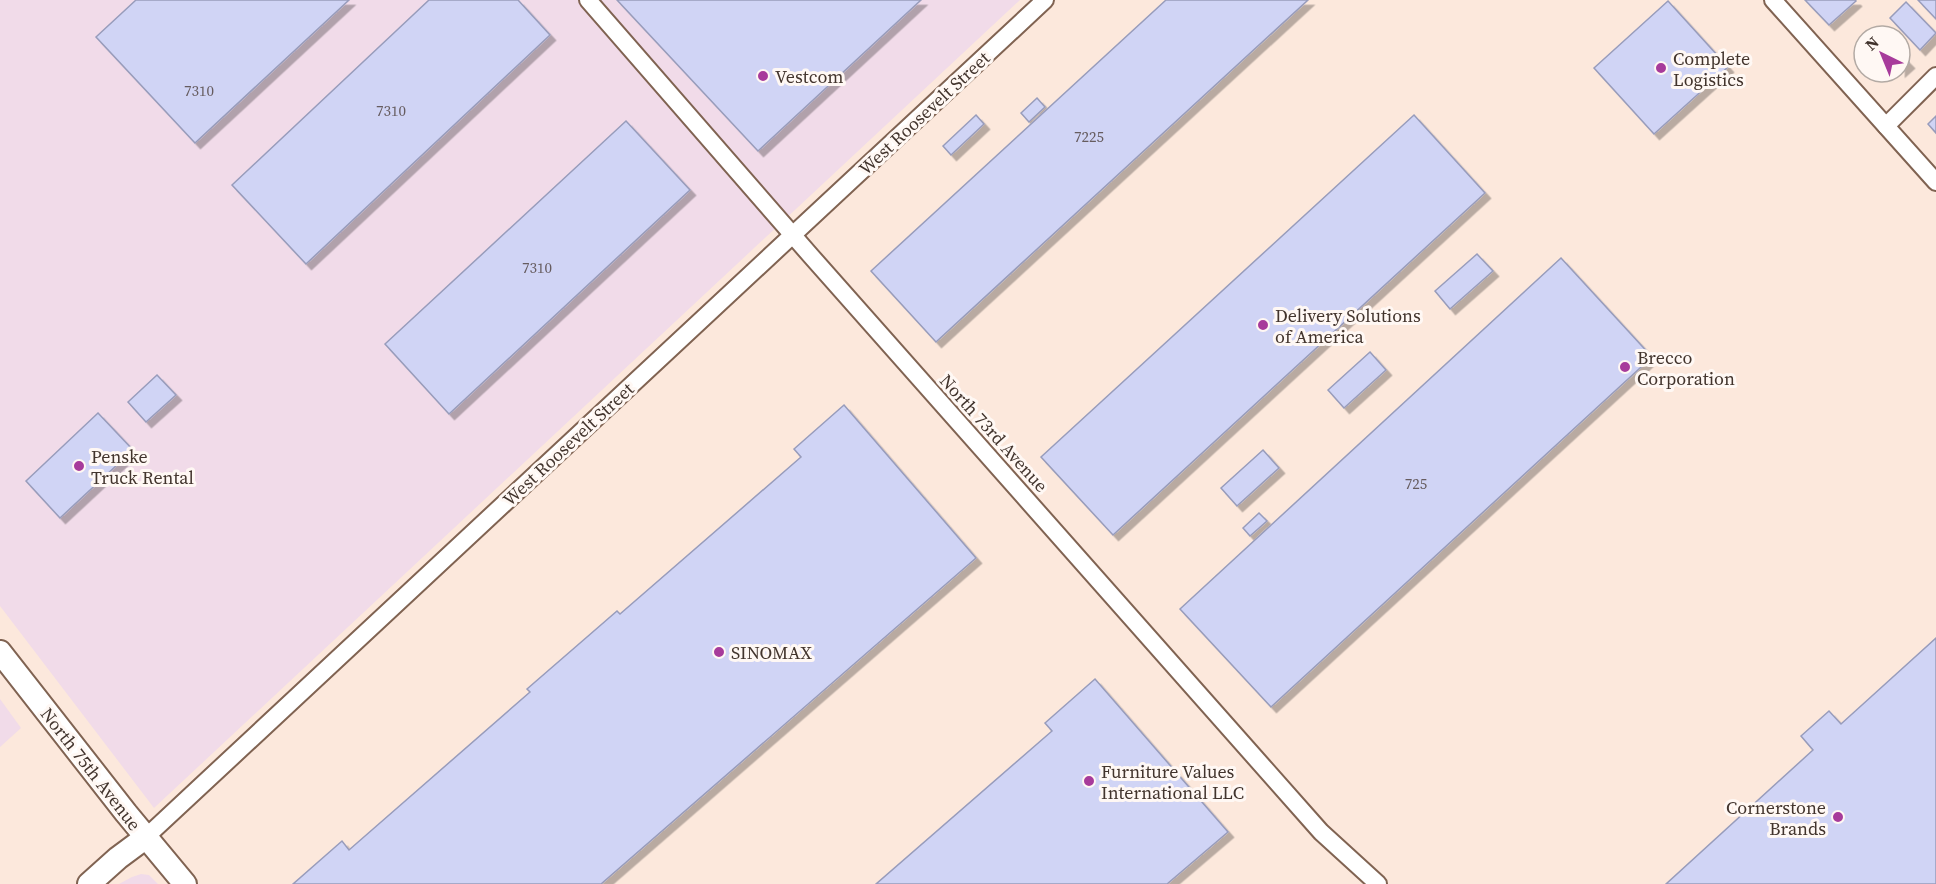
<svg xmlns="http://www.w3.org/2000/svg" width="1936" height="884" font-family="'Source Serif 4',serif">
  <defs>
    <filter id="shadow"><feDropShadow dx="5.5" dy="5.5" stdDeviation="0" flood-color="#0004"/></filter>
  </defs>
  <rect width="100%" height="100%" fill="#fce8dc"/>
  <!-- industrial -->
  <g fill="#f1dbe9">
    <path d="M0,0h1020l-866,808 -154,-202z"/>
    <path d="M0,699l21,29 -21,19z"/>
    <path d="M141,874l8,1 9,9h-39l13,-7z"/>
  </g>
  <!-- building -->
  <g fill="#d0d4f5" stroke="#989cbb" stroke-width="1.5" filter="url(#shadow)">
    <path d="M136,0h213l-154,143 -99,-106z"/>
    <path d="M429,0h89l32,35 -244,229 -74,-79z"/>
    <path d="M617,0h304l-163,151z"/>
    <path d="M1166,0h142l-372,342 -65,-71z"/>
    <path d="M1805,0h50l1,1 -27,24z"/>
    <path d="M1918,0h18v19z"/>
    <path d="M1668,1l60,66 -74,67 -60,-66z"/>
    <path d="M1906,2l30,31 -16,17 -30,-32z"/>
    <path d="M1900,54l9,9 -9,8z"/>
    <path d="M1037,98l8,9 -16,15 -8,-9z"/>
    <path d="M976,115l8,9 -33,31 -8,-9z"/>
    <path d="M1414,115l71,78 -372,342 -72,-78z"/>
    <path d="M1936,116v17l-8,-9z"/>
    <path d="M626,121l64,69 -241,224 -64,-70z"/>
    <path d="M1477,254l16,17 -43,38 -15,-18z"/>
    <path d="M1561,258l91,99 -381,350 -91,-98z"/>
    <path d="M1370,352l16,18 -42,38 -16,-18z"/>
    <path d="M157,375l19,20 -30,27 -18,-20z"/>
    <path d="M844,405l132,153 -375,326h-308l49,-43 7,9 181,-158 -3,-3 90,-78 3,3 181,-157 -7,-8z"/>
    <path d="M98,413l35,37 -73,68 -34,-37z"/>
    <path d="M1263,450l16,18 -42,38 -16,-18z"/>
    <path d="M1259,513l8,8 -17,15 -7,-8z"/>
    <path d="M1936,638v246h-270l147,-134 -12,-14 28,-25 12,13z"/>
    <path d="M1095,679l133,153 -61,52h-291l176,-153 -7,-8z"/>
  </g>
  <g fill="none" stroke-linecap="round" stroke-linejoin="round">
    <!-- street casing -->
    <g stroke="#806352" stroke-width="20">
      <g id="street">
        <path d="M588,0l223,256 510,576 57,52"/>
        <path d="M1773,0l163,182"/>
        <path d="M1886,126l50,-50"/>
        <path d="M145,838l900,-838"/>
      </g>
    </g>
    <!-- secondary casing -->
    <g stroke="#806352" stroke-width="26">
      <g id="secondary">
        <path d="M0,652l126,161 59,71"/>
        <path d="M89,884l29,-26 27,-20"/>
      </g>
    </g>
    <!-- street -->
    <use href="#street" stroke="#fff" stroke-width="16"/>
    <!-- secondary -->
    <use href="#secondary" stroke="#fff" stroke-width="22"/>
  </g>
  <!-- markers -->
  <g fill="#a73b9b" stroke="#fff8f4" stroke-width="2">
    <circle cx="1661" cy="68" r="6"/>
    <circle cx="763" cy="76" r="6"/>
    <circle cx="1263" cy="325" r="6"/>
    <circle cx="1625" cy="367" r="6"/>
    <circle cx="79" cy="466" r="6"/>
    <circle cx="719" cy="652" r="6"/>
    <circle cx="1089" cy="781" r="6"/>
    <circle cx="1838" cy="817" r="6"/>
  </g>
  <g text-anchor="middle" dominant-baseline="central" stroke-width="6" stroke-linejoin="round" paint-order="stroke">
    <!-- number labels -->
    <g font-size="15" fill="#665c5f">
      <text x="199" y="90">7310</text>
      <text x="391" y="110">7310</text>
      <text x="1089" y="136">7225</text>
      <text x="537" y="267">7310</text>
      <text x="1416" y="483">725</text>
    </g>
    <!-- poi labels -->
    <g font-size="18" fill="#42342d" stroke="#fff8f4" text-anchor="start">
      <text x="1673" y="58">Complete<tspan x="1673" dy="21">Logistics</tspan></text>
      <text x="775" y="76">Vestcom</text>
      <text x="1275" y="315">Delivery Solutions<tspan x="1275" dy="21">of America</tspan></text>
      <text x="1637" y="357">Brecco<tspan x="1637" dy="21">Corporation</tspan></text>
      <text x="91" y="456">Penske<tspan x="91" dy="21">Truck Rental</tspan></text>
      <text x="731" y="652">SINOMAX</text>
      <text x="1101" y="771">Furniture Values<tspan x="1101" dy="21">International LLC</tspan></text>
      <text x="1826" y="807" text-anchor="end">Cornerstone<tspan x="1826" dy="21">Brands</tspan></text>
    </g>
    <!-- street labels -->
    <g font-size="18" fill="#42342d" stroke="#fff8f4">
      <text transform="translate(924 113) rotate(-43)">West Roosevelt Street</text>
      <text transform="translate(994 433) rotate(48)">North 73rd Avenue</text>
      <text transform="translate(568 444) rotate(-43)">West Roosevelt Street</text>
      <text transform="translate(91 769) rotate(52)">North 75th Avenue</text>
    </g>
  </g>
  <!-- north arrow -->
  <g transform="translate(1882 54) rotate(317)"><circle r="28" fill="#fff8f4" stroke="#b3aaa4" stroke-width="1.5"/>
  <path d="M0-4.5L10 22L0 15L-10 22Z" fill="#a73b9b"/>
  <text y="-9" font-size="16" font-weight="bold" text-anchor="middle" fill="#42342d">N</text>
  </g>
</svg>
